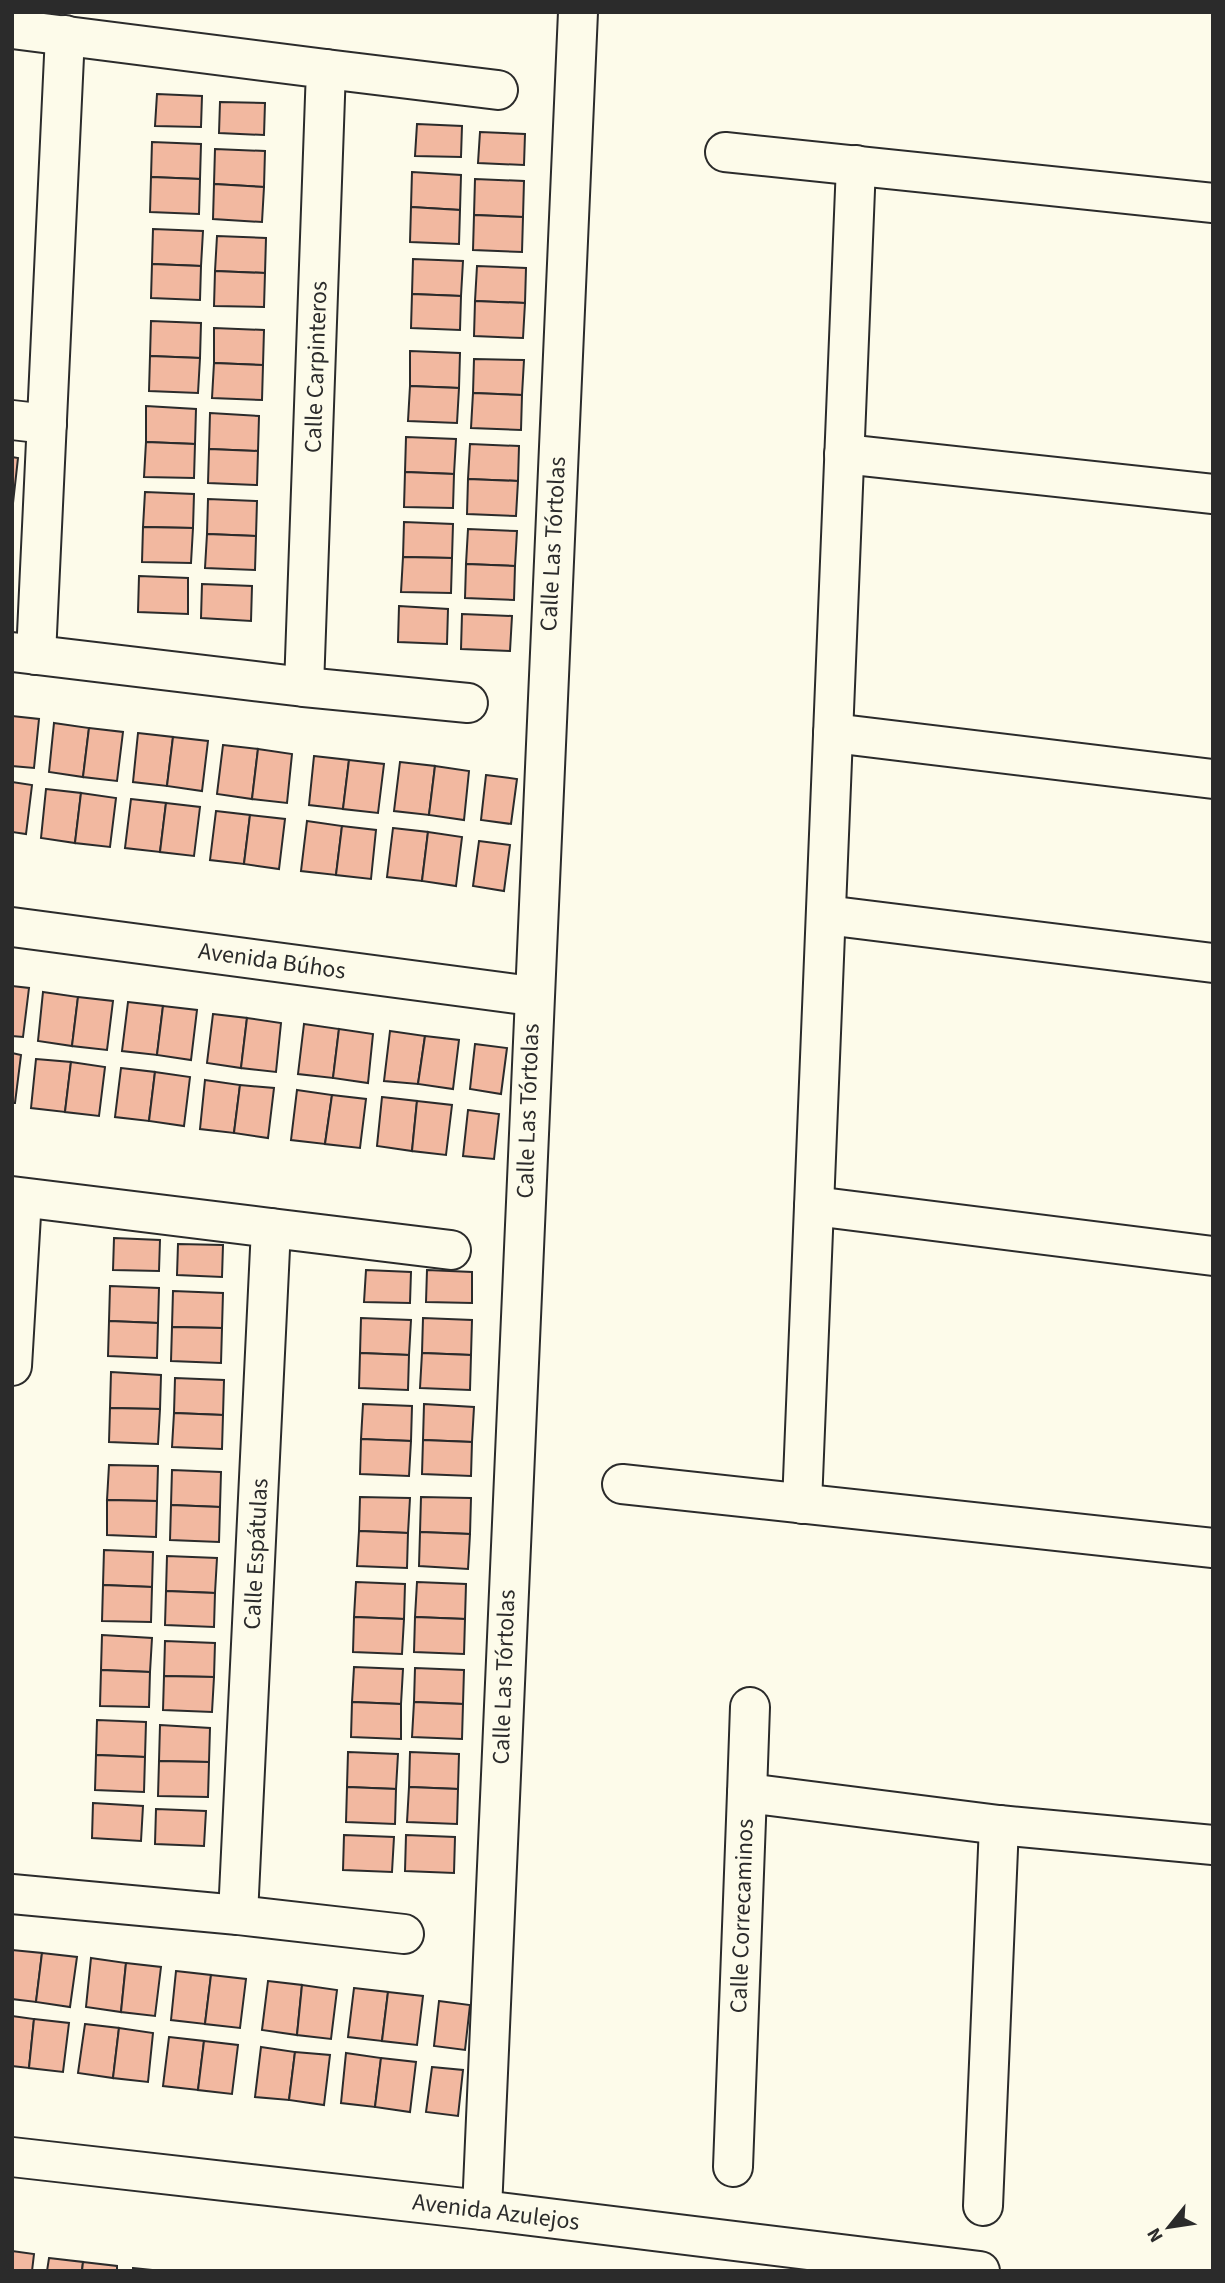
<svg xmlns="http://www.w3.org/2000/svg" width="1225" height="2283" font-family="'Source Sans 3',sans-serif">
  <rect width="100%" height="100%" fill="#fdfbea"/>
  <!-- building -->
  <g fill="#f2b8a0" stroke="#2b2b2b" stroke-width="2">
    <path d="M157,94l45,2 -1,31 -46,-1z"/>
    <path d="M220,102l45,1 -1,32 -45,-2z"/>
    <path d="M417,124l45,2 -1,31 -46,-1z"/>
    <path d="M480,132l45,2 -1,31 -46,-2z"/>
    <path d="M152,142l49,2 -1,35 -49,-2z"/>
    <path d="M215,149l50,2 -1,36 -50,-3z"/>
    <path d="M412,172l49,3 -1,35 -49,-3z"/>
    <path d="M151,177l49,2 -1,35 -49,-2z"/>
    <path d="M475,179l49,2 -1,36 -49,-2z"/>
    <path d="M214,184l50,3 -2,35 -49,-3z"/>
    <path d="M411,207l49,3 -1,34 -49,-2z"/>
    <path d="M474,215l49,2 -1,35 -49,-2z"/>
    <path d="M153,229l50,2 -2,35 -49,-2z"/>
    <path d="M217,236l49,2 -1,35 -50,-2z"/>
    <path d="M413,259l50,2 -2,35 -49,-2z"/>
    <path d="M152,264l49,2 -1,34 -49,-2z"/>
    <path d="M477,266l49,2 -1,35 -50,-2z"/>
    <path d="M215,271l50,2 -1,34 -50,-1z"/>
    <path d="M412,294l49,2 -1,34 -49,-2z"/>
    <path d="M475,301l50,2 -2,35 -49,-2z"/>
    <path d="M151,321l50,2 -1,35 -50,-2z"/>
    <path d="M214,328l50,2 -1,35 -49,-2z"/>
    <path d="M410,351l50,2 -1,35 -49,-2z"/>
    <path d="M150,356l50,2 -2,35 -49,-2z"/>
    <path d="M474,359l50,1 -2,35 -49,-2z"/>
    <path d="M214,363l49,2 -1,35 -50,-2z"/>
    <path d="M410,386l49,2 -2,35 -49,-2z"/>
    <path d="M473,393l49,2 -1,35 -50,-2z"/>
    <path d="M146,406l50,3 -1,35 -49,-2z"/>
    <path d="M210,413l49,3 -1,35 -49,-2z"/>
    <path d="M406,437l50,2 -2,35 -49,-2z"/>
    <path d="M146,442l49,2 -1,34 -50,-1z"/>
    <path d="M470,444l49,2 -1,35 -50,-2z"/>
    <path d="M209,449l49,2 -1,34 -49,-2z"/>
    <path d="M12,457l6,1 -5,45h-1z"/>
    <path d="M405,472l49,2 -1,34 -49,-1z"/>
    <path d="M468,479l50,2 -2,35 -49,-2z"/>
    <path d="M145,492l49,2 -1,34 -50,-1z"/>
    <path d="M208,499l49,2 -1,35 -49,-2z"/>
    <path d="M404,522l49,2 -1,34 -49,-1z"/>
    <path d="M143,527l50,1 -2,35 -49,-1z"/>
    <path d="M468,529l49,2 -2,35 -49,-2z"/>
    <path d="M207,534l49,2 -1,34 -50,-2z"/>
    <path d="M403,557l49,1 -1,35 -50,-1z"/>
    <path d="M466,564l49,2 -1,34 -49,-2z"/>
    <path d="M139,576l49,2v36l-50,-2z"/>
    <path d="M202,584l50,2 -1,35 -50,-3z"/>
    <path d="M399,606l49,3 -1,35 -49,-2z"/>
    <path d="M462,614l50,2 -2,35 -49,-2z"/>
    <path d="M12,716l27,3 -5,49 -22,-2z"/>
    <path d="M54,723l35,5 -6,49 -34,-5z"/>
    <path d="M89,728l34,4 -6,49 -34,-4z"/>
    <path d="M138,733l35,4 -6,49 -34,-4z"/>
    <path d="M173,737l35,4 -6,50 -35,-5z"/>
    <path d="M223,745l35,4 -6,50 -35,-5z"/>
    <path d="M258,749l34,5 -5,49 -35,-4z"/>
    <path d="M314,756l35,4 -6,49 -34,-4z"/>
    <path d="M349,760l35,4 -6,49 -35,-4z"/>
    <path d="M400,762l35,4 -6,49 -35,-4z"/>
    <path d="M435,766l34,5 -5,49 -35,-5z"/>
    <path d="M486,775l31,4 -6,45 -30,-4z"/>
    <path d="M12,782l20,3 -6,49 -14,-2z"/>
    <path d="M46,789l35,4 -6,50 -34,-5z"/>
    <path d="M81,793l35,5 -6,49 -35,-4z"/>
    <path d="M131,799l35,4 -6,49 -35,-4z"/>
    <path d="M166,803l34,4 -6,49 -34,-4z"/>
    <path d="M216,811l34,4 -6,49 -34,-4z"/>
    <path d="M250,815l35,4 -6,50 -35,-5z"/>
    <path d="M307,821l35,5 -6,49 -35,-4z"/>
    <path d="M342,826l34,4 -5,49 -35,-4z"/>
    <path d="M393,828l35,4 -6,49 -35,-4z"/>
    <path d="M428,832l34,5 -6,49 -34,-5z"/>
    <path d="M479,841l31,4 -6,46 -31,-5z"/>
    <path d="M12,986l17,2 -6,49 -11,-1z"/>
    <path d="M43,992l35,5 -6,49 -34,-5z"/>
    <path d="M78,997l35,4 -6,49 -35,-4z"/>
    <path d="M128,1002l35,4 -6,49 -35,-4z"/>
    <path d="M163,1006l34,4 -6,50 -34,-5z"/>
    <path d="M213,1014l34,4 -6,50 -34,-5z"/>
    <path d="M247,1018l34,5 -5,49 -35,-4z"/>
    <path d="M304,1024l35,5 -6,49 -35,-4z"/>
    <path d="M339,1029l34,5 -5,49 -35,-5z"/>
    <path d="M390,1031l35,5 -7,48 -34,-3z"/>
    <path d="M425,1036l34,4 -6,49 -35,-5z"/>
    <path d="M475,1044l32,4 -6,46 -31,-5z"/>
    <path d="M12,1053l9,2 -6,48h-3z"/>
    <path d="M36,1059l35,3 -6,50 -34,-4z"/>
    <path d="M71,1062l34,5 -6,49 -34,-4z"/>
    <path d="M121,1068l34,4 -6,49 -34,-4z"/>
    <path d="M155,1072l35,5 -6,49 -35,-5z"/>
    <path d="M205,1080l35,5 -6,48 -34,-4z"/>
    <path d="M240,1085l34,3 -6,50 -34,-5z"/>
    <path d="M297,1090l35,5 -7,49 -34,-4z"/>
    <path d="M332,1095l34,4 -6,49 -35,-4z"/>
    <path d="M382,1097l35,4 -5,50 -35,-5z"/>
    <path d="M417,1101l35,4 -6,50 -34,-4z"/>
    <path d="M468,1110l31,4 -5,45 -31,-3z"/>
    <path d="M114,1238l46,2 -1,31 -46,-1z"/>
    <path d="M178,1244l45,1 -1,32 -45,-2z"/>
    <path d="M366,1270l45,2 -1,31 -46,-1z"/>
    <path d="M427,1270l45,2v31l-46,-1z"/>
    <path d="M110,1286l49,2 -1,35 -49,-2z"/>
    <path d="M173,1291l50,2 -1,35 -50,-1z"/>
    <path d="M361,1318l50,2 -2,35 -49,-2z"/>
    <path d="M423,1318l49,2 -1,35 -49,-2z"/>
    <path d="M109,1321l49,2 -1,35 -49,-2z"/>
    <path d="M172,1327l50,1 -1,35 -50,-2z"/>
    <path d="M360,1353l49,2 -1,35 -49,-2z"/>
    <path d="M422,1353l49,2 -1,35 -50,-2z"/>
    <path d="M111,1372l50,3 -1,34 -50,-1z"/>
    <path d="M175,1378l49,2 -1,35 -49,-2z"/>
    <path d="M363,1404l49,2 -1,35 -50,-2z"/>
    <path d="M424,1404l50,3 -2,35 -49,-2z"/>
    <path d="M110,1408l50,1 -2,35 -49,-2z"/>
    <path d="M174,1413l49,2 -1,34 -50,-2z"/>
    <path d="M361,1439l50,2 -2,35 -49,-2z"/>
    <path d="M423,1440l49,2 -1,34 -49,-2z"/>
    <path d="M109,1465l49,1 -1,35 -50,-1z"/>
    <path d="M172,1470l49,2 -1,35 -49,-2z"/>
    <path d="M360,1497l50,1 -2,35 -49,-2z"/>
    <path d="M421,1497l50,1 -1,36 -50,-2z"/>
    <path d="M107,1500l50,1 -1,36 -49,-2z"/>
    <path d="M171,1505l49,2 -1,35 -49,-2z"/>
    <path d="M359,1531l49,2 -1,35 -50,-2z"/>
    <path d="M420,1532l50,2 -2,35 -49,-3z"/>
    <path d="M104,1550l49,2 -1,35 -49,-2z"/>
    <path d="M167,1556l50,2 -2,35 -49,-2z"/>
    <path d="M356,1582l49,2 -1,35 -50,-2z"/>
    <path d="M417,1582l49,2 -1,35 -50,-2z"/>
    <path d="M103,1585l49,2 -1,35 -49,-1z"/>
    <path d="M166,1591l49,2 -1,34 -49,-2z"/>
    <path d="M354,1617l50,2 -2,35 -49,-2z"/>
    <path d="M415,1617l50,2 -1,35 -50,-2z"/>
    <path d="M102,1635l50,3 -2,34 -49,-2z"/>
    <path d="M165,1641l50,2 -1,34 -50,-1z"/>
    <path d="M354,1667l49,2 -2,35 -49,-2z"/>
    <path d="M415,1668l49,2 -1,34 -49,-2z"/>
    <path d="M101,1670l49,2 -1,35 -49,-1z"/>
    <path d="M164,1676l50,1 -2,35 -49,-2z"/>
    <path d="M352,1702l49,2v35l-50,-2z"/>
    <path d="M414,1702l49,2 -1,35 -50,-2z"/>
    <path d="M97,1720l49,2 -1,35 -49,-2z"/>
    <path d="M160,1725l50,3 -1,34 -50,-1z"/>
    <path d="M348,1752l50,2 -2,35 -49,-2z"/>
    <path d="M410,1752l49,2 -1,35 -49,-2z"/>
    <path d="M96,1755l49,2 -1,35 -49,-2z"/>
    <path d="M159,1761l50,1 -1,35 -50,-1z"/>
    <path d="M347,1787l49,2 -1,35 -49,-2z"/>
    <path d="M409,1787l49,2 -1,35 -50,-2z"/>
    <path d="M93,1803l50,3 -2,35 -49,-3z"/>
    <path d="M156,1809l50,2 -2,35 -49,-2z"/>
    <path d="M344,1835l50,2 -2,35 -49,-2z"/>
    <path d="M406,1835l49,2 -1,36 -49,-2z"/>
    <path d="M12,1950l30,3 -6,49 -24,-3z"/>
    <path d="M42,1953l35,4 -7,50 -34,-5z"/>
    <path d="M91,1958l35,5 -5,49 -35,-5z"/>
    <path d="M126,1963l35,4 -6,49 -34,-4z"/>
    <path d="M176,1971l35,4 -6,49 -34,-4z"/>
    <path d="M211,1975l35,4 -6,49 -35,-4z"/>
    <path d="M268,1981l34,4 -5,50 -35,-5z"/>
    <path d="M302,1985l35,5 -6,49 -34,-4z"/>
    <path d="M354,1988l34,4 -6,49 -34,-4z"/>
    <path d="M388,1992l35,4 -6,49 -35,-4z"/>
    <path d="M439,2001l31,4 -5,45 -31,-4z"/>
    <path d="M12,2016l22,3 -5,49 -17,-2z"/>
    <path d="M34,2019l35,4 -6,49 -34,-4z"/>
    <path d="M85,2024l34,4 -6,50 -35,-5z"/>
    <path d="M119,2028l34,5 -5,49 -35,-4z"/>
    <path d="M169,2037l35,4 -6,49 -35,-4z"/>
    <path d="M204,2041l34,4 -6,49 -34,-4z"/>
    <path d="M261,2047l34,5 -6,48 -34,-3z"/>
    <path d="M295,2052l35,3 -6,50 -35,-5z"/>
    <path d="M346,2053l35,5 -6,49 -34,-4z"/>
    <path d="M381,2058l35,4 -6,50 -35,-5z"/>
    <path d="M432,2067l31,3 -5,46 -32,-4z"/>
    <path d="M12,2251l22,3 -2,17h-20z"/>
    <path d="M49,2258l34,4 -1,9h-35z"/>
    <path d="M83,2262l34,4v5h-35z"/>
    <path d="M133,2268l29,3h-29z"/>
  </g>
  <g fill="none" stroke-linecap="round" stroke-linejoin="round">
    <!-- minor casing -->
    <g stroke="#2b2b2b" stroke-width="42">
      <g id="minor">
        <path d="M12,29l314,40 -22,618 -292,-35"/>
        <path d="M326,69l172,21"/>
        <path d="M725,152l488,51"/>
        <path d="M12,420l35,4"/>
        <path d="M844,454l369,40"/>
        <path d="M36,655l29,-620"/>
        <path d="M304,687l164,16"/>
        <path d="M833,733l380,46"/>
        <path d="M826,915l387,48"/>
        <path d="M12,927l520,69"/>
        <path d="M12,1196l259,32 -33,687 -226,-21"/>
        <path d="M814,1206l399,50"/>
        <path d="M271,1228l180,22"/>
        <path d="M12,1366l10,-168"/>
        <path d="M622,1484l591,64"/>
        <path d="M802,1504l54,-1339"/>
        <path d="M747,1793l3,-86"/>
        <path d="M238,1915l166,19"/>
        <path d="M733,2167l14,-374 252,32 214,20"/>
        <path d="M983,2206l16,-381"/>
        <path d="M482,2210l96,-2198"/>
      </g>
    </g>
    <!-- major casing -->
    <g stroke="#2b2b2b" stroke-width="42">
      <path id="major" d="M12,2157l470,53 498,61"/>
    </g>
    <!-- minor -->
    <use href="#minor" stroke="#fdfbea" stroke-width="38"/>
    <!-- major -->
    <use href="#major" stroke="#fdfbea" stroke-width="38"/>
  </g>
  <g text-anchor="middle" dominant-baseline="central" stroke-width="5" stroke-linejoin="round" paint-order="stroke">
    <!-- street labels -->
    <g font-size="24" fill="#2b2b2b" stroke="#fdfbea">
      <text transform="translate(316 367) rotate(-88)">Calle Carpinteros</text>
      <text transform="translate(553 544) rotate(-87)">Calle Las Tórtolas</text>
      <text transform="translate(272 961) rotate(8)">Avenida Búhos</text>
      <text transform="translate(528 1111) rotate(-88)">Calle Las Tórtolas</text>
      <text transform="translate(256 1554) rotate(-87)">Calle Espátulas</text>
      <text transform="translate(504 1677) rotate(-88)">Calle Las Tórtolas</text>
      <text transform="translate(742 1916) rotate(-88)">Calle Correcaminos</text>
      <text transform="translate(496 2212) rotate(7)">Avenida Azulejos</text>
    </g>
  </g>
  <!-- border -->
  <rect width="1225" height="2283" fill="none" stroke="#2b2b2b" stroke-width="28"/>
  <!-- north arrow -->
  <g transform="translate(1169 2227) rotate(240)" stroke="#fdfbea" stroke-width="5" paint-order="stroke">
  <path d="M0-5L12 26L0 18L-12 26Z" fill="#2b2b2b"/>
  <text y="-10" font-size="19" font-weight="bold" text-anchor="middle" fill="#2b2b2b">N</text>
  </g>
</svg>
